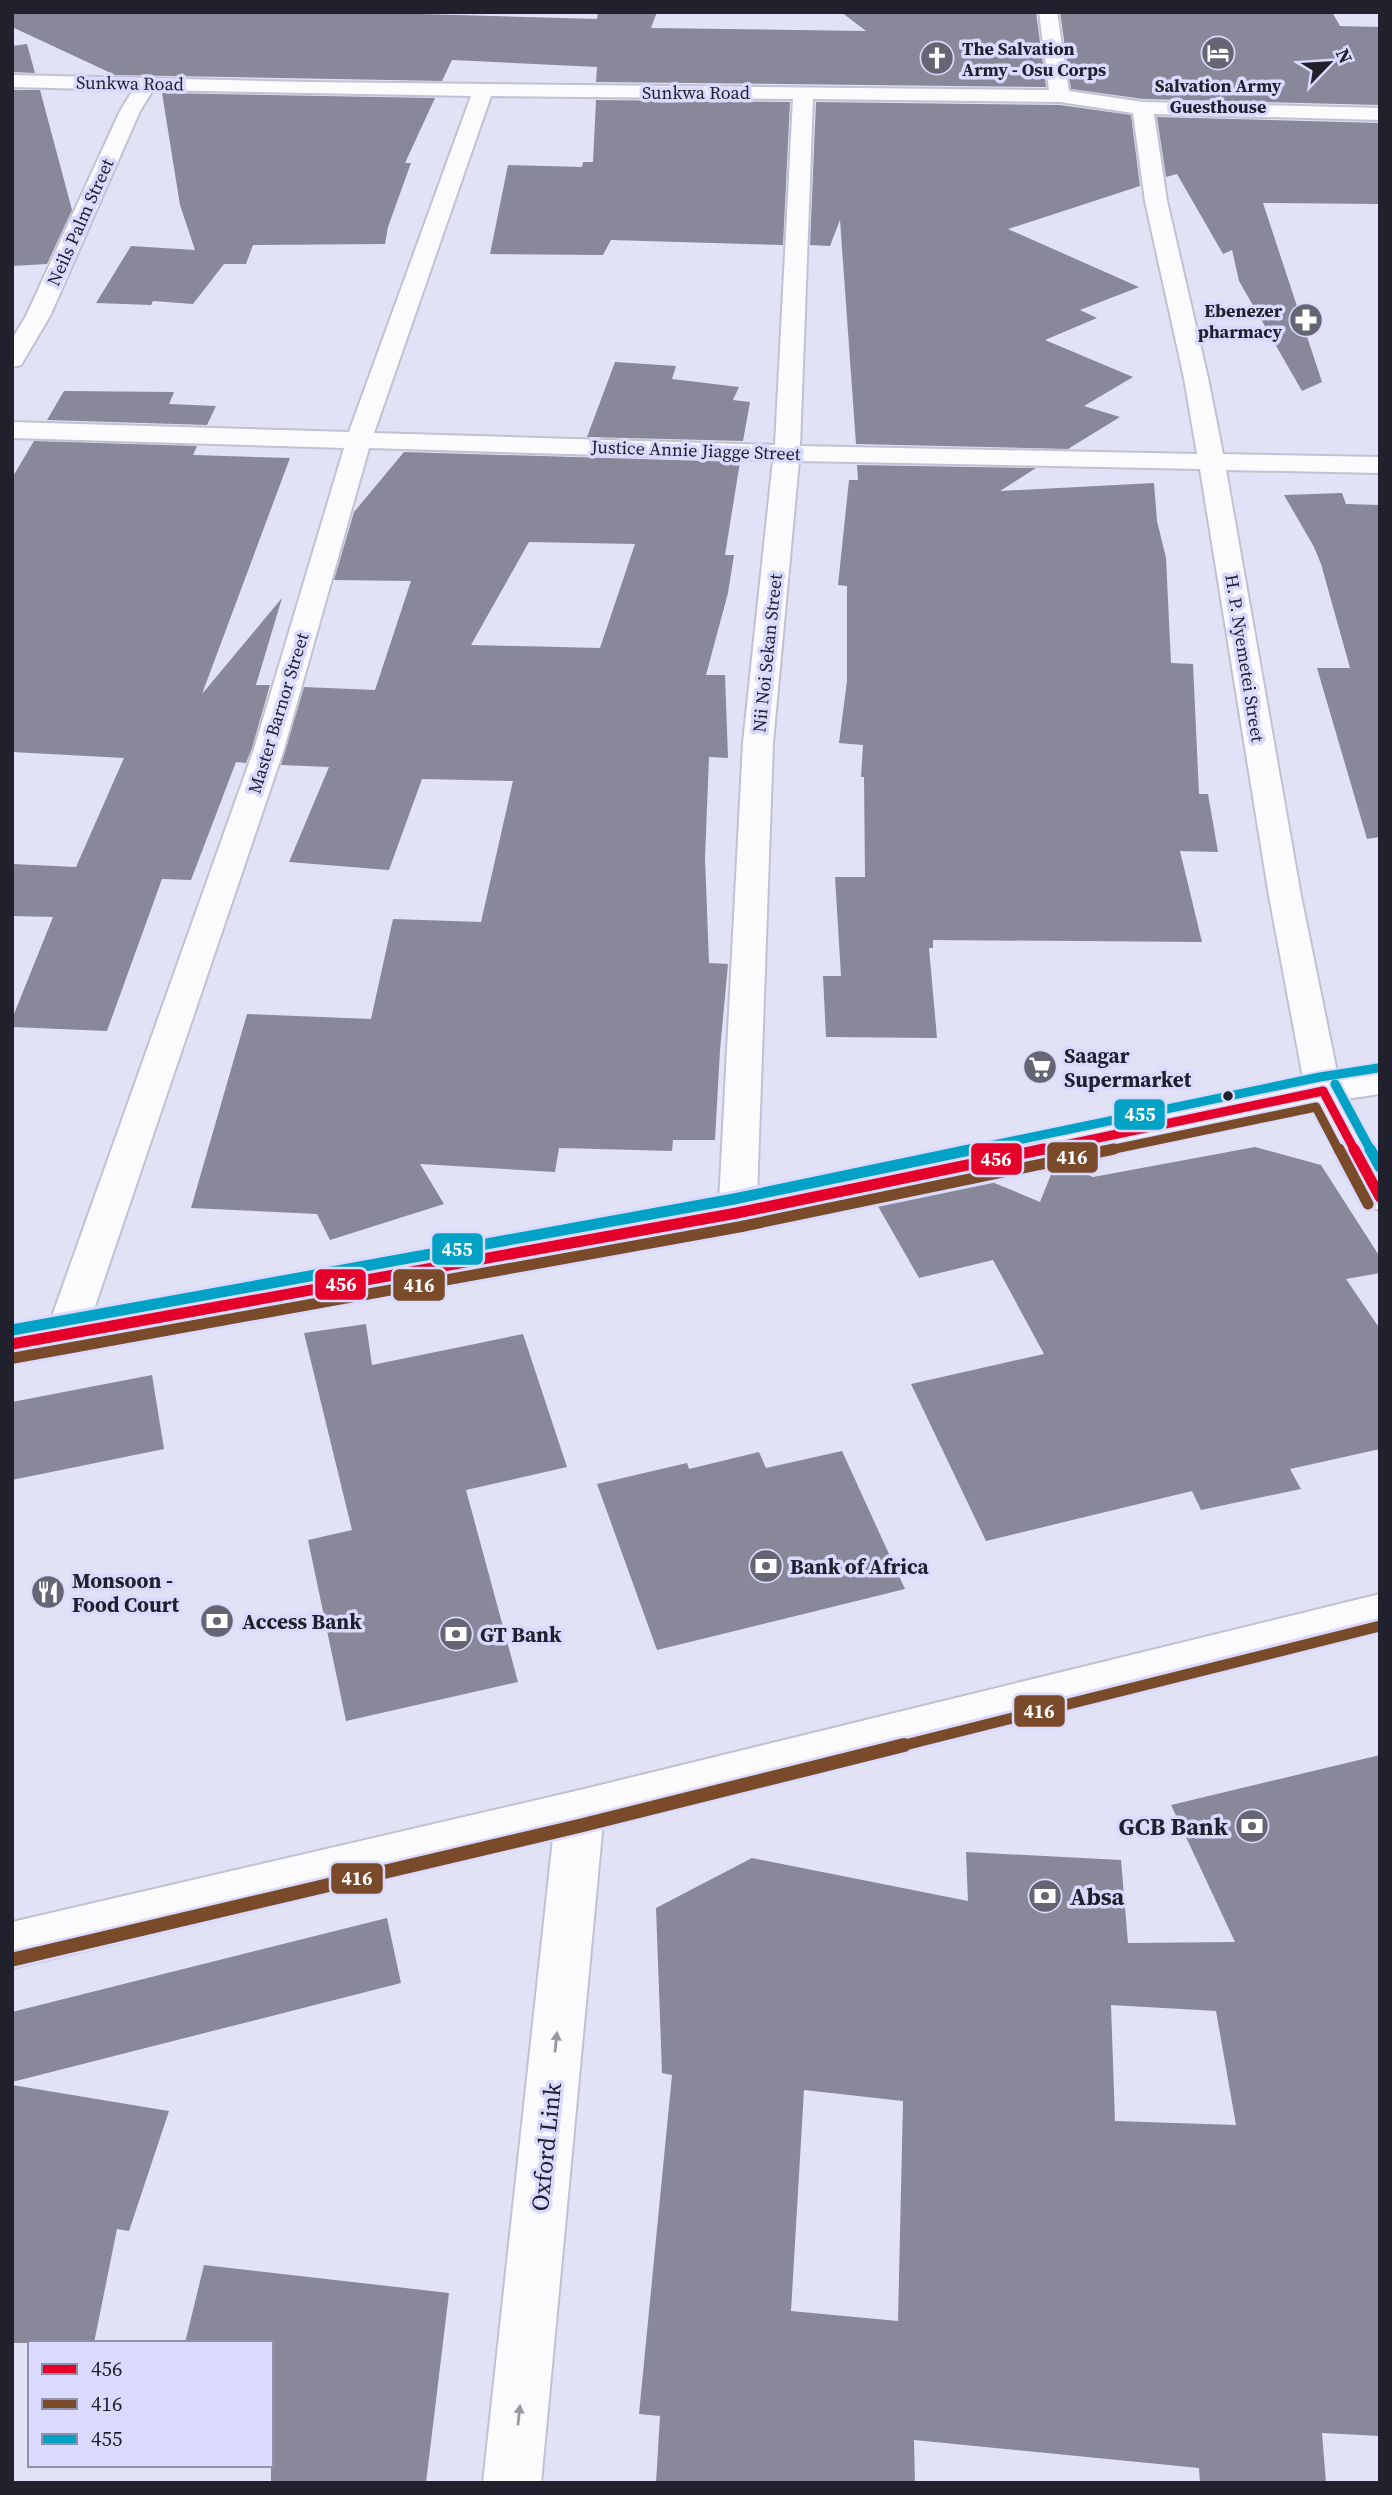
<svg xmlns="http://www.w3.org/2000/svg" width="1392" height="2495" font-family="'Source Serif 4',serif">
  <rect width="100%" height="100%" fill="#e2e2f7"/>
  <!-- building -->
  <g fill="#89889a" fill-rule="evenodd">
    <path d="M12,12h342l243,7 1,-7h59l-6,16 215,3 -25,-19h195l10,75 -450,-5 1,-15 -145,-7 -10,21 -327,-6 -103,-48z"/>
    <path d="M1060,12h272l8,14 40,1v78l-237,-6 -72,-10z"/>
    <path d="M27,44l8,29 -23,-1v-26z"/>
    <path d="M12,90h28l32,120 -25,54 -35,2z"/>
    <path d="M162,93l273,5 -30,65h6l-23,64 -3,17 -132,1 -7,19h-22l-31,40 -40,-3 -2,4 -55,-2 35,-57 64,4 -15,-45z"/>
    <path d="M596,100l194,2 -7,143 -172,-5 -8,15 -113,-1 18,-89 74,2 1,-5h10z"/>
    <path d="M816,102l244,3 71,10 9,71 -132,43 131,58 -59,23 17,8 -52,22 88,37 -49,29 36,11 -52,32 -212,-5 -16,-224 -10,26 -20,-1z"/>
    <path d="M1157,117l223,6v81l-117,-1 59,179 -20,9 -63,-110 -7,-31 -9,4 -46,-80 -11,3z"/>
    <path d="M615,362l61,4 -4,13 67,8 -6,13 17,2 -7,39 -156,-4z"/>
    <path d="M64,391l110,1 -5,12 47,2 -9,19 -160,-5z"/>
    <path d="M34,441l163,5 -4,9 97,3 -88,236 80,-96 -26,87h14l-18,63 -6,15 -10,-1 -45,118 -29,-1 -55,152 -95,-4v-8l41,-102 -41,-1v-52l64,3 48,-109 -112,-6v-274z"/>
    <path d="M404,452l336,10 -15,93h9l-6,38 -22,82h19l3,83 -19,-1 -4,101 4,105 19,1 -8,86 -5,90h-42l-1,11 -113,-3 -4,24 -135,-8 24,40 -114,36 -13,-26 -126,-6 56,-194 124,5 22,-100 88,3 32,-141 -91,-2 -33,91 -100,-8 40,-95 -48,-2 23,-78 71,3 36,-109 -77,-1 20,-68zM529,542l106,2 -35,104 -129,-3z"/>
    <path d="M857,465l179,3 -36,23 154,-8 3,38 9,37 5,105 22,1 6,130h9l10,58 -38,-1 22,91 -269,-2v8h-4l8,90 -111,-1 -3,-61h18l-6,-99h30l-1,-100h-3l2,-32 -24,-2 8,-62v-95l-9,-1 11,-105h9z"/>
    <path d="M1342,493l4,11 34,1v332l-13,2 -50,-171h33l-29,-104 -7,-17 -30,-52z"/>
    <path d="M1255,1147l66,18 59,92v16l-34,6 34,50v120l-90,20 11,20 -100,21 -9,-19 -206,50 -75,-157 133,-30 -51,-94 -74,18 -44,-77 105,-24 60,25 16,-40 37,15z"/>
    <path d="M366,1324l6,41 151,-31 44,133 -101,23 52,192 -172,39 -38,-181 44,-10 -48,-197z"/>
    <path d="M152,1375l12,74 -152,31v-78z"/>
    <path d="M842,1451l63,138 -248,61 -60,-166 90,-21 2,6 70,-17 7,16z"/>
    <path d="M1380,1755v681l-58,-3 4,50h-126l-1,-15 -285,-28 1,43h-259l4,-67 -21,-2 33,-339 -10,-2 -6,-165 96,-50 216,43 -2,-49 155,8 7,83 107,-1 -64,-137zM1111,2005l105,6 20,114 -121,-4zM804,2090l99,11 -5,220 -107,-10z"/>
    <path d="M387,1918l14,65 -389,99v-70z"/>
    <path d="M12,2085l157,26 -40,120 -12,-2 -23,114h-82z"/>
    <path d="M204,2265l245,28 -23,190h-155v-140h-86z"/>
  </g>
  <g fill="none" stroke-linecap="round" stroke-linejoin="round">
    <!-- street casing -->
    <g stroke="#c1c1d1" stroke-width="4">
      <g id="street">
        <path d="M1039,12h18l12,79 74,11 237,6v12l-226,-6 13,87 41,177 15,76 157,3v16l-154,-3 75,426 37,181 42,-7v24l-34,5 34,63v48l-13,-4 -55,-101 -575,121 -725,133v-30l38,-7 204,-573 90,-301 -332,-10v-16l337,10 122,-336 -318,-6 -13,21 -90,205 -29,49 -9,2v-28l14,-23 94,-205 13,-21 -121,-3v-12l296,7 741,8zM491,96l302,3 -18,346 -401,-12zM813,99l247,3 73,11 12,88 39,177 13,76 -397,-8zM369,448l404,12 -30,283 -24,460 -627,112 192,-566zM799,461l401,8 69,427 35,187 -547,113 16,-453z"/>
        <path d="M580,1790l17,6 7,15 -63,672h-58l73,-672 7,-15z"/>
      </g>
    </g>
    <!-- secondary casing -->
    <g stroke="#c1c1d1" stroke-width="4">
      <path id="secondary" d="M1380,1594v36l-800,202 -568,136v-46l568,-132z"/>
    </g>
    <!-- street -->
    <use href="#street" fill="#fbfbfe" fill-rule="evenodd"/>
    <!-- secondary -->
    <use href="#secondary" fill="#fbfbfe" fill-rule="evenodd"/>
    <!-- bus-1-far1 casing -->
    <g stroke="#dadaff" stroke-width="13">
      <g id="bus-1-far1">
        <path d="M1323,1091l32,60"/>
        <path d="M1036,1151l287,-60"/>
      </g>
    </g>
    <!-- bus-1 casing -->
    <g stroke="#dadaff" stroke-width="17">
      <g id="bus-1">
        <path d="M1354,1149l26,48"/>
        <path d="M12,1344l725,-131 307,-64"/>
      </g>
    </g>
    <!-- bus-2-far2 casing -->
    <g stroke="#dadaff" stroke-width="13">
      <path id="bus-2-far2" d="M1105,1151l211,-44 23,44"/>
    </g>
    <!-- bus-2-far1 casing -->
    <g stroke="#dadaff" stroke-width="17">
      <g id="bus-2-far1">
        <path d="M1339,1149l29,55"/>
        <path d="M14,1358l725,-131 375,-78"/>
        <path d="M897,1747l483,-121"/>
      </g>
    </g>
    <!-- bus-2 casing -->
    <g stroke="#dadaff" stroke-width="19">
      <path id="bus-2" d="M15,1959l568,-134 321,-80"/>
    </g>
    <!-- bus-3-far1 casing -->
    <g stroke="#dadaff" stroke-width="13">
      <g id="bus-3-far1">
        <path d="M1335,1084l36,67"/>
        <path d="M965,1151l355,-74 58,-9"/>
      </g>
    </g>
    <!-- bus-3 casing -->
    <g stroke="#dadaff" stroke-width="17">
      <g id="bus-3">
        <path d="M1370,1149l10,18"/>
        <path d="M12,1330l722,-131 240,-50"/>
      </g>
    </g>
    <!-- bus-1-far1 -->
    <use href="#bus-1-far1" stroke="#e4002b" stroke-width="9"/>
    <!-- bus-1 -->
    <use href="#bus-1" stroke="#e4002b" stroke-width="11"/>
    <!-- bus-2-far2 -->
    <use href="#bus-2-far2" stroke="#7a4b2a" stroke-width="9"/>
    <!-- bus-2-far1 -->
    <use href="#bus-2-far1" stroke="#7a4b2a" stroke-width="11"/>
    <!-- bus-2 -->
    <use href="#bus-2" stroke="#7a4b2a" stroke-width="14"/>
    <!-- bus-3-far1 -->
    <use href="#bus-3-far1" stroke="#02a2c6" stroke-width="9"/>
    <!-- bus-3 -->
    <use href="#bus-3" stroke="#02a2c6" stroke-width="11"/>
  </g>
  <!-- one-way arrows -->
  <defs><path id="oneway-solid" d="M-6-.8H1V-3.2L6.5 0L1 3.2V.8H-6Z" transform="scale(1.75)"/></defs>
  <g fill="#9999a0">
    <use href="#oneway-solid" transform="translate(556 2042) rotate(-84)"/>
    <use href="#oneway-solid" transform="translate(519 2415) rotate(-84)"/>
  </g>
  <!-- icons -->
  <defs>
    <g id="hotel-disc" transform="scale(1.75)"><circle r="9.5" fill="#656574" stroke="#dadaff"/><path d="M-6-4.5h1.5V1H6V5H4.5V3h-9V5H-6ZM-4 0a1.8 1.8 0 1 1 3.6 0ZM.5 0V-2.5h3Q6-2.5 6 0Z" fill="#fff"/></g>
    <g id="church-disc" transform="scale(1.75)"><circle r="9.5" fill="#656574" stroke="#dadaff"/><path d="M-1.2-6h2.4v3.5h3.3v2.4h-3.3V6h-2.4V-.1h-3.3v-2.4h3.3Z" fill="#fff"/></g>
    <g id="pharmacy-disc" transform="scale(1.75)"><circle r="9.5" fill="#656574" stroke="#dadaff"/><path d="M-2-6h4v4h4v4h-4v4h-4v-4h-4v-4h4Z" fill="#fff"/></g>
    <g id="supermarket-disc" transform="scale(1.75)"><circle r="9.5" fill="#656574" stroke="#dadaff"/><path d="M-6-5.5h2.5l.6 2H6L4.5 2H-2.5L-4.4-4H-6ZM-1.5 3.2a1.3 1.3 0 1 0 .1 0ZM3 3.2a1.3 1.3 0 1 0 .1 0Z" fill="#fff"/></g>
    <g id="bank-disc" transform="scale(1.75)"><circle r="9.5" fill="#656574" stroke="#dadaff"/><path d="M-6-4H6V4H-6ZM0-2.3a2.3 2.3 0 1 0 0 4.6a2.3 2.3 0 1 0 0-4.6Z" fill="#fff"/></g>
    <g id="restaurant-disc" transform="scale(1.75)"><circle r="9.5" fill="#656574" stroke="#dadaff"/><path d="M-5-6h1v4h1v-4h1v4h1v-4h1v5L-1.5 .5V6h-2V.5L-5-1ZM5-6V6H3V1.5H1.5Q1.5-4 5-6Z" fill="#fff"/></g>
  </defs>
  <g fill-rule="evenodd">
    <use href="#hotel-disc" x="1218" y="53"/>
    <use href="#church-disc" x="937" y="58"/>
    <use href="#pharmacy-disc" x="1306" y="320"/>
    <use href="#supermarket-disc" x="1040" y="1067"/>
    <use href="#bank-disc" x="766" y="1566"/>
    <use href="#restaurant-disc" x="48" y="1592"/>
    <use href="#bank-disc" x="217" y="1621"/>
    <use href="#bank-disc" x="456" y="1634"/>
    <use href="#bank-disc" x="1252" y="1826"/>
    <use href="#bank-disc" x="1045" y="1896"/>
  </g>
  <!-- markers -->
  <circle fill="#21212e" stroke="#dadaff" stroke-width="2.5" cx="1228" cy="1096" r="6"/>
  <g text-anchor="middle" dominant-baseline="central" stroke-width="7" stroke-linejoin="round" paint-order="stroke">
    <!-- far-poi labels -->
    <g font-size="18" font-weight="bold" fill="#21212e" stroke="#dadaff" text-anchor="start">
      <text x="962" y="48">The Salvation<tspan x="962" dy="21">Army - Osu Corps</tspan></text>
      <text x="1218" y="85" text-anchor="middle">Salvation Army<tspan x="1218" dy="21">Guesthouse</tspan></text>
      <text x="1282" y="310" text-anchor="end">Ebenezer<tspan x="1282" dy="21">pharmacy</tspan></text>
    </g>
    <!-- far-street labels -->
    <g font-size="18" fill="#21212e" stroke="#dadaff">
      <text transform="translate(130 83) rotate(1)">Sunkwa Road</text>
      <text x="696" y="92">Sunkwa Road</text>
      <text transform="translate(80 222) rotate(-66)">Neils Palm Street</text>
      <text transform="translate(696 450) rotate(2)">Justice Annie Jiagge Street</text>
      <text transform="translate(767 653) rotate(-84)">Nii Noi Sekan Street</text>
      <text transform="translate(1245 658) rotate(81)">H. P. Nyemetei Street</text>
      <text transform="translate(278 713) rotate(-73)">Master Barnor Street</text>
    </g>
    <!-- poi labels -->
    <g font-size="21" font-weight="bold" fill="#21212e" stroke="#dadaff" text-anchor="start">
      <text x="1064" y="1055">Saagar<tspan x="1064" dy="24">Supermarket</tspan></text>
      <text x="790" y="1566">Bank of Africa</text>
      <text x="72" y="1580">Monsoon -<tspan x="72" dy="24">Food Court</tspan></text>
      <text x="242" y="1621">Access Bank</text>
      <text x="480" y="1634">GT Bank</text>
    </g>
    <!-- near-poi labels -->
    <g font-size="24" font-weight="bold" fill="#21212e" stroke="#dadaff" text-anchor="end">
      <text x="1228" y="1826">GCB Bank</text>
      <text x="1070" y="1896" text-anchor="start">Absa</text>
    </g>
    <!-- near-street labels -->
    <g font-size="24" fill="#21212e" stroke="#dadaff">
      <text transform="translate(546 2147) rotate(-84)">Oxford Link</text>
    </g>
  </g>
  <g stroke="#dadaff" stroke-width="2.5">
    <rect x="1113" y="1098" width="53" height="33" rx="7" fill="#02a2c6"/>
    <rect x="1046" y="1141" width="53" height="33" rx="7" fill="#7a4b2a"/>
    <rect x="970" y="1142" width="53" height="34" rx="7" fill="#e4002b"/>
    <rect x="431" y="1232" width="53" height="34" rx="7" fill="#02a2c6"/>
    <rect x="314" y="1268" width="53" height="33" rx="7" fill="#e4002b"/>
    <rect x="392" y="1268" width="54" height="34" rx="7" fill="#7a4b2a"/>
    <rect x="1013" y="1694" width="53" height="34" rx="7" fill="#7a4b2a"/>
    <rect x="330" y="1862" width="54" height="33" rx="7" fill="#7a4b2a"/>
  </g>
  <g font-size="19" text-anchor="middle" font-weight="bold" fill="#fff">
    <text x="1140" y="1121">455</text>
    <text x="1072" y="1164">416</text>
    <text x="996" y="1166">456</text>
    <text x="457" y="1256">455</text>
    <text x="341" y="1291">456</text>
    <text x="419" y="1292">416</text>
    <text x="1039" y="1718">416</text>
    <text x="357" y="1885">416</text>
  </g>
  <!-- border -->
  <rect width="1392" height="2495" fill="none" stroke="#21212e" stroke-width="28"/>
  <!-- legend -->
  <rect x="28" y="2341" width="245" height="126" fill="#dadaff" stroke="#9090ab" stroke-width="2"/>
  <rect x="42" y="2364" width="35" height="10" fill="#e4002b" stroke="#9090ab" stroke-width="2"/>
  <text x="91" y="2376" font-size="21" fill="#21212e">456</text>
  <rect x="42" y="2399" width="35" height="10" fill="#7a4b2a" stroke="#9090ab" stroke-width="2"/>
  <text x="91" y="2411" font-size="21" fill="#21212e">416</text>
  <rect x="42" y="2434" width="35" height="10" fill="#02a2c6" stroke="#9090ab" stroke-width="2"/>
  <text x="91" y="2446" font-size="21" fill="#21212e">455</text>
  <!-- north arrow -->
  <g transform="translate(1329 63) rotate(65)" stroke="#dadaff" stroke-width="5" paint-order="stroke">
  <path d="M0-5L12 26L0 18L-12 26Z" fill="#21212e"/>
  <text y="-10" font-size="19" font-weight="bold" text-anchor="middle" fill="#21212e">N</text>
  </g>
</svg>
